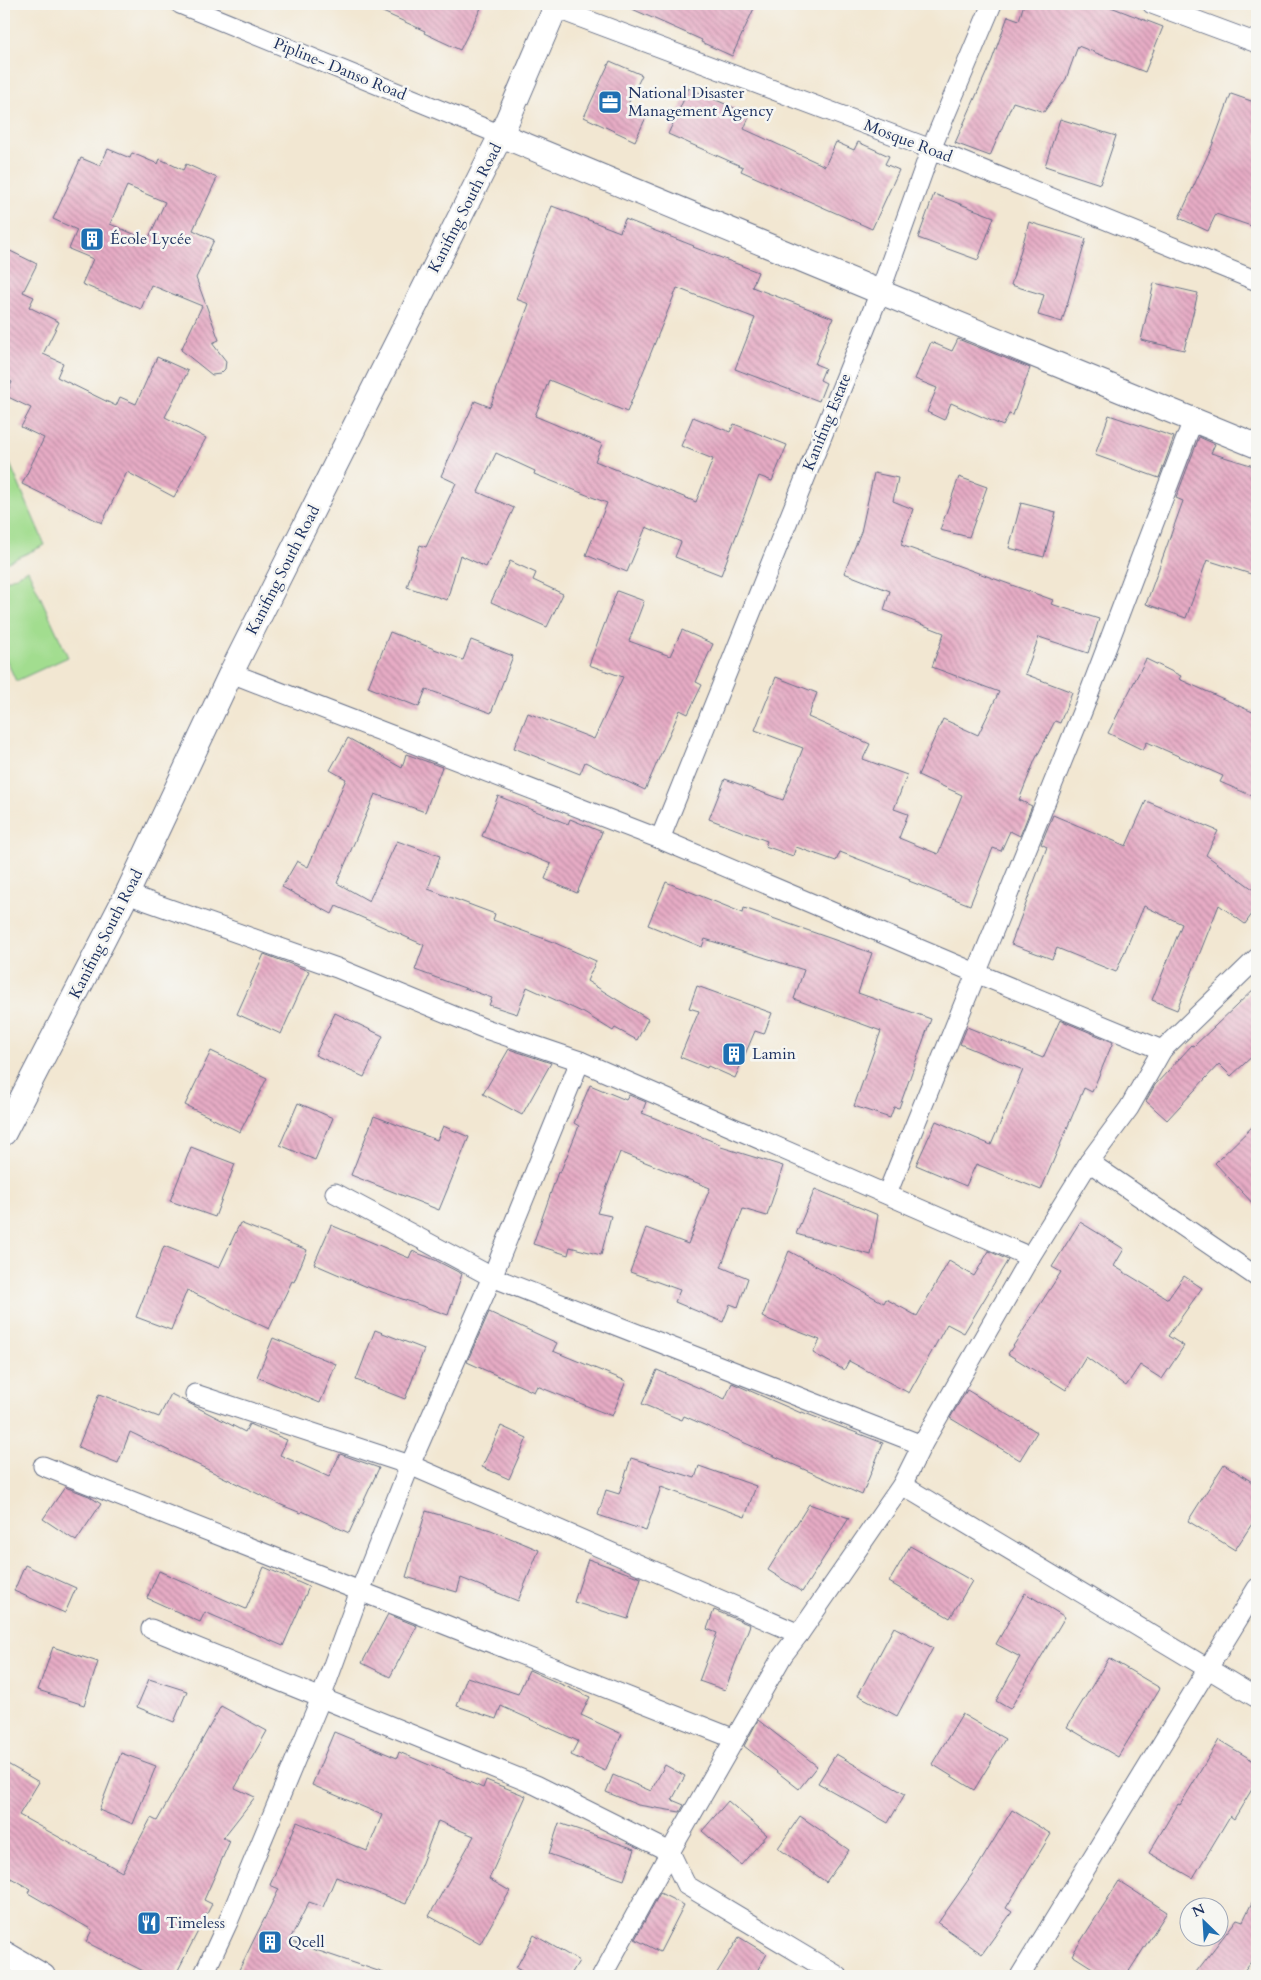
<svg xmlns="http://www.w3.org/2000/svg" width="1261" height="1980" font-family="Cardo,serif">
  <defs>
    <pattern id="building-back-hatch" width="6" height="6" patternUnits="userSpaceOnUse" patternTransform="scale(1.25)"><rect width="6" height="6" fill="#e7acc5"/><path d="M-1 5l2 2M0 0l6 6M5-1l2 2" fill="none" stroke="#ba8ca3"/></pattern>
  </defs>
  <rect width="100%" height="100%" fill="#f6f6f2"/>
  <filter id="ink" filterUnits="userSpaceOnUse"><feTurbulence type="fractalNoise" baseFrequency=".02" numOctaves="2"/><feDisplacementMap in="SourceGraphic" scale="10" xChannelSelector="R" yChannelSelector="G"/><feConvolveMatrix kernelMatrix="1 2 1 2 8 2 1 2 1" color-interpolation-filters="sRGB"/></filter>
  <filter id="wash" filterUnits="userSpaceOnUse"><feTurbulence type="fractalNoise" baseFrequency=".0096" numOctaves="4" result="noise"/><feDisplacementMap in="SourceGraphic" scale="20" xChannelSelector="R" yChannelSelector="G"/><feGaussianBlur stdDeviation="1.12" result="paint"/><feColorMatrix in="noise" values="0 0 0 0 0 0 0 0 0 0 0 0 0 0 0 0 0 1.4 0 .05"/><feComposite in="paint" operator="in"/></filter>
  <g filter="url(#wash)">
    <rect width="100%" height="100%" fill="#f2e7d2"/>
    <!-- garden -->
    <g fill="#a2dd8f" stroke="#5e8676">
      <path d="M4,450l41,95 -41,19z"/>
      <path d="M28,570l40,87 -52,24 -12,-26v-73z"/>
    </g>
    <g id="blocks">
      <!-- building -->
      <g fill="url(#building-back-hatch)" fill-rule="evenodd">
        <path d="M365,4h118l-23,46 -36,-17 1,-2z"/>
        <path d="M621,4h135l-24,52 -31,-14 1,-2z"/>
        <path d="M1024,4h79l60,23 -18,45 -67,-26 -12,33 -22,33 -31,-10 -23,54 -35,-13 37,-83 16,-44 11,4z"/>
        <path d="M610,61l32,14 -14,29 20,9 -13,28 -51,-24z"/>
        <path d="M689,88l61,27 -6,14 81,37 11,-24 18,8 4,-8 31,14 -4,8 14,6 -27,59 -131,-58 2,-4 -75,-33z"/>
        <path d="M1231,94l26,9v125l-41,-14 -8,17 -29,-13 33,-72z"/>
        <path d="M1060,119l56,17 -16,48 -55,-18z"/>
        <path d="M108,149l22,9 2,-5 26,11 2,-5 23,11 3,-6 31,14 -24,52 21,10 -18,38 23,62 -7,3 14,18 -1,8 -5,5 -8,1 -31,-25 21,-44 -51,-21 -10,24 -59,-25 11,-25 -24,-10 8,-19 -24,-11 28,-61 19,8zM127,186l38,16 -17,38 -38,-16z"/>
        <path d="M934,194l60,23 -16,43 -60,-22z"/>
        <path d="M552,206l68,26 5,-13 69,27 -1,1 65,25 -6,15 81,31 -18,46 10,4 -5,12 6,3 -7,18 -84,-32 20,-51 -78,-30 -50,124 -78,-32 -14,36 67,28 -7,17 101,41 17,-43 -32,-13 12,-29 37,15 4,-8 53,21 -15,36 -13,-5 -38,99 -46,-18 6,-15 -35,-15 -19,45 -41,-17 21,-52 -73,-29 1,-3 -39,-18 -18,39 36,16 -28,59 -26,-12 -13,45 -40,-13 13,-42 6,2 30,-64 -15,-7 34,-75 15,6 39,-103 -13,-5z"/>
        <path d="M1029,222l57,17 -24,83 -24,-7 6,-20 -33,-10z"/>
        <path d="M4,248l33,16 -14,28 11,5 -5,10 30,15 -16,32 20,9 -6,14 59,29 4,-9 16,7 21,-47 31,14 -23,46 41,21 -32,59 -47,-25 -25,51 -80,-39 22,-46 -23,-11 10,-19 -25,-12 6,-14 -8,-4z"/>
        <path d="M1154,283l44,10 -14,57 -43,-10z"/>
        <path d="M958,339l72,29 -17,47 -4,-1 -6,12 -52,-23 -7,17 -17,-8 10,-24 -22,-9 16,-37 21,9z"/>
        <path d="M1109,415l65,22 -15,41 -64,-23z"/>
        <path d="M1199,437l16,7 -4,9 46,14v109l-50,-16 -21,58 -40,-14 37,-103 -7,-3z"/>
        <path d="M874,473l24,5 -5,23 20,8 -12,36 152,55 -2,4 48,15 -11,34 -49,-16 -14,37 47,18 -12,31 -5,-2 -20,39 -16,40 13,6 -12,30 -10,-5 -9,20 -8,-3 -23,57 -61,-24 1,-2 -70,-27 -4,9 -40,-14 -3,9 -28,-10 2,-5 -58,-22 16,-40 58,21 20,-52 -48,-18 21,-53 41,16 -9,24 62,27 -7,15 44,16 -13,34 14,5 -9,24 39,16 24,-59 -44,-20 25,-56 35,16 21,-43 -67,-25 12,-34 -60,-23 6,-19 -46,-18 17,-41z"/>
        <path d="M959,477l28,10 -18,50 -29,-7z"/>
        <path d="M1021,503l35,9 -12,45 -35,-9z"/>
        <path d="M510,561l26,12 -3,7 30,14 -16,33 -56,-25z"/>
        <path d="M617,591l27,10 -15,40 41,15 12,-26 31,14 -17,38 6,3 -14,29 -8,-4 -35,80 -60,-28 -5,12 -66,-26 14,-35 66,26 29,-62 -34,-12z"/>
        <path d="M390,632l73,28 8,-20 42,16 -22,57 -65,-24 -7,18 -51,-20z"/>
        <path d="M1146,659l35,17 -2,3 78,35v84l-37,-16 3,-6 -76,-34 -4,8 -35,-17z"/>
        <path d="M348,738l54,30 4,-14 36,13 -17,45 -50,-18 -38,89 32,18 28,-60 43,15 -12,33 67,25 -2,6 60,22 43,19 -9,20 61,38 -11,21 -22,-12 -2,3 -29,-18 -57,-26 -10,27 -28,-9 3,-7 -77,-28 9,-25 -88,-39 -4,8 -50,-27 15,-26 11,6 38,-88 -16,-9z"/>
        <path d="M498,796l70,28 2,-5 32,13 -25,61 -32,-14 6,-15 -69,-28z"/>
        <path d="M1146,801l72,30 -12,24 51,37v15l-12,17 -26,-19 -42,105 -25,-10 30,-76 -38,-18 -28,66 -59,-24 -5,11 -41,-15 36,-97 -6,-3 12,-29 73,31z"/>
        <path d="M666,882l77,31 1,-5 128,45 -14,40 73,26 -32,89 -5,-1 -4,11 -36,-12 27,-75 -87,-32 10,-29 -99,-31 -3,8 -54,-22z"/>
        <path d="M264,954l45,17 -28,63 -44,-20z"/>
        <path d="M697,986l75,27 -8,21 -9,-3 -20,47 -27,-12 -1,2 -27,-11 19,-46 -10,-3z"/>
        <path d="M1257,986v66l-26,24 -12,-12 -52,56 -21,-19 9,-16 37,-40 2,1z"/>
        <path d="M335,1013l48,23 -19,41 -49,-22z"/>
        <path d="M1060,1020l53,22 -21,50 -8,-4 -43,102 -65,-26 -10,22 -50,-21 20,-44 55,24 32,-75 -63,-26 7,-17 76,31z"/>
        <path d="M509,1049l42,14 -29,52 -39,-21z"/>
        <path d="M211,1051l56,27 -27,54 -55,-27z"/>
        <path d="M590,1085l36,15 3,-5 17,7 -4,11 80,32 -1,2 62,19 -16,50 -24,-7 -22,58 27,11 -10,29 -8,-3 -7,18 -48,-20 5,-12 -50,-18 16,-44 42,16 22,-56 -90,-36 -23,61 14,3 -10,39 -31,-8 -2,8 -35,-11 25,-72 2,1 19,-47 -5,-3z"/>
        <path d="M298,1103l35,15 -18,42 -35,-15z"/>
        <path d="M374,1116l63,24 6,-14 26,11 -30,73 -88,-35z"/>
        <path d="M1257,1122v86l-42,-45z"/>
        <path d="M191,1147l44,17 -20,53 -45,-16z"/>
        <path d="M815,1189l63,26 -7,40 -75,-21z"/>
        <path d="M1080,1222l44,27 -10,17 54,33 16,-23 18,12 -34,48 16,10 -22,33 -22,-14 -14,21 -40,-29 -20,33 -58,-36 53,-82 -9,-5z"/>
        <path d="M240,1223l67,27 -13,32 -2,-1 -23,48 -82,-39 -16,40 -35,-13 28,-71 55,22z"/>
        <path d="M331,1225l78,33 3,-7 23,9 27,14 -14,41 -83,-29 -51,-22z"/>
        <path d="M789,1251l95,52 2,-4 31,17 32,-55 25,15 15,-25 19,9 -44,73 -17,-9 -38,69 -60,-32 -5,9 -31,-17 7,-13 -58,-23z"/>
        <path d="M489,1312l68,31 -4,8 73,30 -14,35 -75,-30 -3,6 -67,-30z"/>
        <path d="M375,1330l49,19 -19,50 -49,-19z"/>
        <path d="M273,1338l63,26 -16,39 -63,-26z"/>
        <path d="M657,1370l68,29 7,-16 69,30 1,-1 81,31 -21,52 -178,-79 -2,4 -40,-16z"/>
        <path d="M967,1390l70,42 -17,28 -70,-42z"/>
        <path d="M99,1394l60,23 12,-23 74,38 4,-8 38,16 -7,15 49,22 11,-23 39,14 -30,65 -47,-22 -1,2 -22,-9 -149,-72 -12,31 -40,-16z"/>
        <path d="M501,1426l26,12 -18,41 -27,-12z"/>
        <path d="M631,1458l64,20 4,-12 57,20 -11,31 -84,-30 -15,44 -48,-16 8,-25 13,4z"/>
        <path d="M1224,1464l33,21v31l-22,34 -47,-29z"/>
        <path d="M65,1487l24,9 12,8 -25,37 -33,-22z"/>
        <path d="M809,1504l40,14 -47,74 -34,-22z"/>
        <path d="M426,1511l65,19 48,20 -21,51 -57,-23 -4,14 -51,-15z"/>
        <path d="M910,1546l62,35 -22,37 -61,-36z"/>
        <path d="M588,1559l53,19 -13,41 -54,-17z"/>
        <path d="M25,1565l51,23 -11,25 -51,-22z"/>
        <path d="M264,1567l45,20 -26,59 -78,-34 -5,10 -53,-24 12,-27 87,38z"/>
        <path d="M1025,1593l40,24 -55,92 -14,-8 24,-44 -24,-13z"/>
        <path d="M714,1610l36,15 -25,65 -26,-9 18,-48 -10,-4z"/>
        <path d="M388,1614l29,12 -27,51 -28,-14z"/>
        <path d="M894,1627l39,21 -36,68 -39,-21z"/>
        <path d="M53,1647l45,15 -14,43 -46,-15z"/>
        <path d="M1109,1658l51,30 -42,69 -51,-30z"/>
        <path d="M529,1670l61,27 -9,18 41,19 -17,37 -34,-16 7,-14 -77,-35 -5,13 -39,-13 10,-29 51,17z"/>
        <path d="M149,1679l38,12 -13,31 -37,-15z"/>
        <path d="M221,1706l46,25 -32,57 20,9 -32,41 7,3 -26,59 8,4 -37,72h-22l-67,-34 6,-12 -64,-37 2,-4 -26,-15v-112l35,20 -20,33 103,57 29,-54 6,3z"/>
        <path d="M962,1714l43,25 -31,51 -42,-26z"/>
        <path d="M758,1720l59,46 -18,23 -55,-43z"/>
        <path d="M334,1732l63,26 2,-6 84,36 3,-8 40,16 -37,83 21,12 -30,53 -51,-28 45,-80 -36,-15 -32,83 -70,-27 -13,30 -14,-5 -20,39 95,32 -1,3h-147l43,-87 -9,-4 27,-63 70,29 15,-36 -70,-30z"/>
        <path d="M1219,1740l38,23v18l-23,38 -4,-3 -37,62 -44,-25 29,-49 2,1z"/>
        <path d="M121,1753l35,13 -23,58 -34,-14z"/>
        <path d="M836,1754l69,40 -17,29 -70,-40z"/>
        <path d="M665,1765l20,11 -13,24 12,5 -4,7 -42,-7 -32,-13 7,-17 38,16z"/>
        <path d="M728,1801l39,34 -26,30 -39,-34z"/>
        <path d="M1012,1810l39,24 -45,74 6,4 -30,42 -44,-31 40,-57z"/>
        <path d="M800,1816l49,34 -23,32 -48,-34z"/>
        <path d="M559,1823l76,26 -11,31 -75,-26z"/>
        <path d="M1119,1881l48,31 -41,64h-21l-33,-21z"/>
        <path d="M1257,1892v62l-17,22h-47l44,-57 6,2z"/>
        <path d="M660,1893l24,12 -24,47 -25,-13z"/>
        <path d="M534,1935l45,26 -9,15h-40l-14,-8z"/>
        <path d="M739,1937l28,17 -13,22h-39z"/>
      </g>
    </g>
  </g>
  <g filter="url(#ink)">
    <use href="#blocks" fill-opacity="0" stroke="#666f87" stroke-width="1"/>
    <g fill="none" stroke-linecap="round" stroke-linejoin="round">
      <!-- minor casing -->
      <g stroke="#666f87" stroke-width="21">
        <g id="minor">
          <path d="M180,4l321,131"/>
          <path d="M1152,4l105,39"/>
          <path d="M555,8l376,141 326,132"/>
          <path d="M231,673l429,166 311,132 191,79"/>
          <path d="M660,839l220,-547 51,-143 61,-145"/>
          <path d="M127,894l210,74 146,60 97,33 450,196"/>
          <path d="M1089,1162l168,115"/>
          <path d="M335,1193l157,84 430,168"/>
          <path d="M887,1194l197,-487 109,-287"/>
          <path d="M195,1394l215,71 389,169"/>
          <path d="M43,1466l692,273"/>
          <path d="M902,1485l355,213"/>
          <path d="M151,1629l385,156 134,67 16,33 152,91"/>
          <path d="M203,1976l25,-54 93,-224 39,-107 50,-126 82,-188 88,-216"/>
          <path d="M602,1976l68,-124 113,-197 16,-21 103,-149 20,-40 108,-188 59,-95 40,-54 33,-58 95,-92"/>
          <path d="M1020,1976l237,-388"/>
        </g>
      </g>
      <!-- tertiary casing -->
      <g stroke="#666f87" stroke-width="26">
        <g id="tertiary">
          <path d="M501,135l379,157 377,154"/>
          <path d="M4,1133l123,-239 104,-221 270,-538 56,-131"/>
          <path d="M4,1953l39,23"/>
        </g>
      </g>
      <!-- minor -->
      <use href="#minor" stroke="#fff" stroke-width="19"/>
      <!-- tertiary -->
      <use href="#tertiary" stroke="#fff" stroke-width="24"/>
    </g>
  </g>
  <!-- icons -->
  <defs>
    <g id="office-square" transform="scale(1.25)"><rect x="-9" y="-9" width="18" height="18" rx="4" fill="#1f6fb2" stroke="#f6f6f2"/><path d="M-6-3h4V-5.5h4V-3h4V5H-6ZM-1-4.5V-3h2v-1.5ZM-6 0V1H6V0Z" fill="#fff"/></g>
    <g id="building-square" transform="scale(1.25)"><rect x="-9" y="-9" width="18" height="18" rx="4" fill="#1f6fb2" stroke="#f6f6f2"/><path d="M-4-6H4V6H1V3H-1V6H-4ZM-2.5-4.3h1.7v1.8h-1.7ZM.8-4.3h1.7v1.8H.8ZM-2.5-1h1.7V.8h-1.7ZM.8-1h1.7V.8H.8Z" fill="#fff"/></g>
    <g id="restaurant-square" transform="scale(1.25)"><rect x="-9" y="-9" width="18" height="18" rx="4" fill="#1f6fb2" stroke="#f6f6f2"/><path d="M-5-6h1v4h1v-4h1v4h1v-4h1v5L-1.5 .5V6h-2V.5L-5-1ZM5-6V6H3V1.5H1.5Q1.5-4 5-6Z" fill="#fff"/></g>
  </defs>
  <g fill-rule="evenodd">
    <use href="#office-square" x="610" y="102"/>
    <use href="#building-square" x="92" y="239"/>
    <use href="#building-square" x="734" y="1054"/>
    <use href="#restaurant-square" x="149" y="1923"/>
    <use href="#building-square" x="270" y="1942"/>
  </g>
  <g text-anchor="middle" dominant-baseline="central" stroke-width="5" stroke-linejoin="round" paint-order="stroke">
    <!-- street labels -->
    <g font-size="16" fill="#1b2f5e" stroke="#f6f6f2">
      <text transform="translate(340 69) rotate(22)">Pipline- Danso Road</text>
      <text transform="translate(908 141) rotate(21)">Mosque Road</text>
      <text transform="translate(465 208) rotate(-63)">Kanifing South Road</text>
      <text transform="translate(827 422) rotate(-68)">Kanifing Estate</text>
      <text transform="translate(283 570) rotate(-63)">Kanifing South Road</text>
      <text transform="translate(106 934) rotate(-63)">Kanifing South Road</text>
    </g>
    <!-- poi labels -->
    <g font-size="16" fill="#1b2f5e" stroke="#f6f6f2" text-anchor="start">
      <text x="628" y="93">National Disaster<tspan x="628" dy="18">Management Agency</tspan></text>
      <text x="110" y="239">École Lycée</text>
      <text x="752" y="1054">Lamin</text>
      <text x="166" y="1923">Timeless</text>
      <text x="288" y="1942">Qcell</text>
    </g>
  </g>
  <!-- margin -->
  <rect width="1261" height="1980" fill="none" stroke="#f6f6f2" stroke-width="20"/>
  <!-- north arrow -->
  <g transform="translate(1204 1922) rotate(335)"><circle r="24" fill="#f6f6f2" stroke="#9ea6b7"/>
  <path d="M0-4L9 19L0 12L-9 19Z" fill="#1f6fb2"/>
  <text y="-8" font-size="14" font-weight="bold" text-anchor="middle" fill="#1b2f5e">N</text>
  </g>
</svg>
